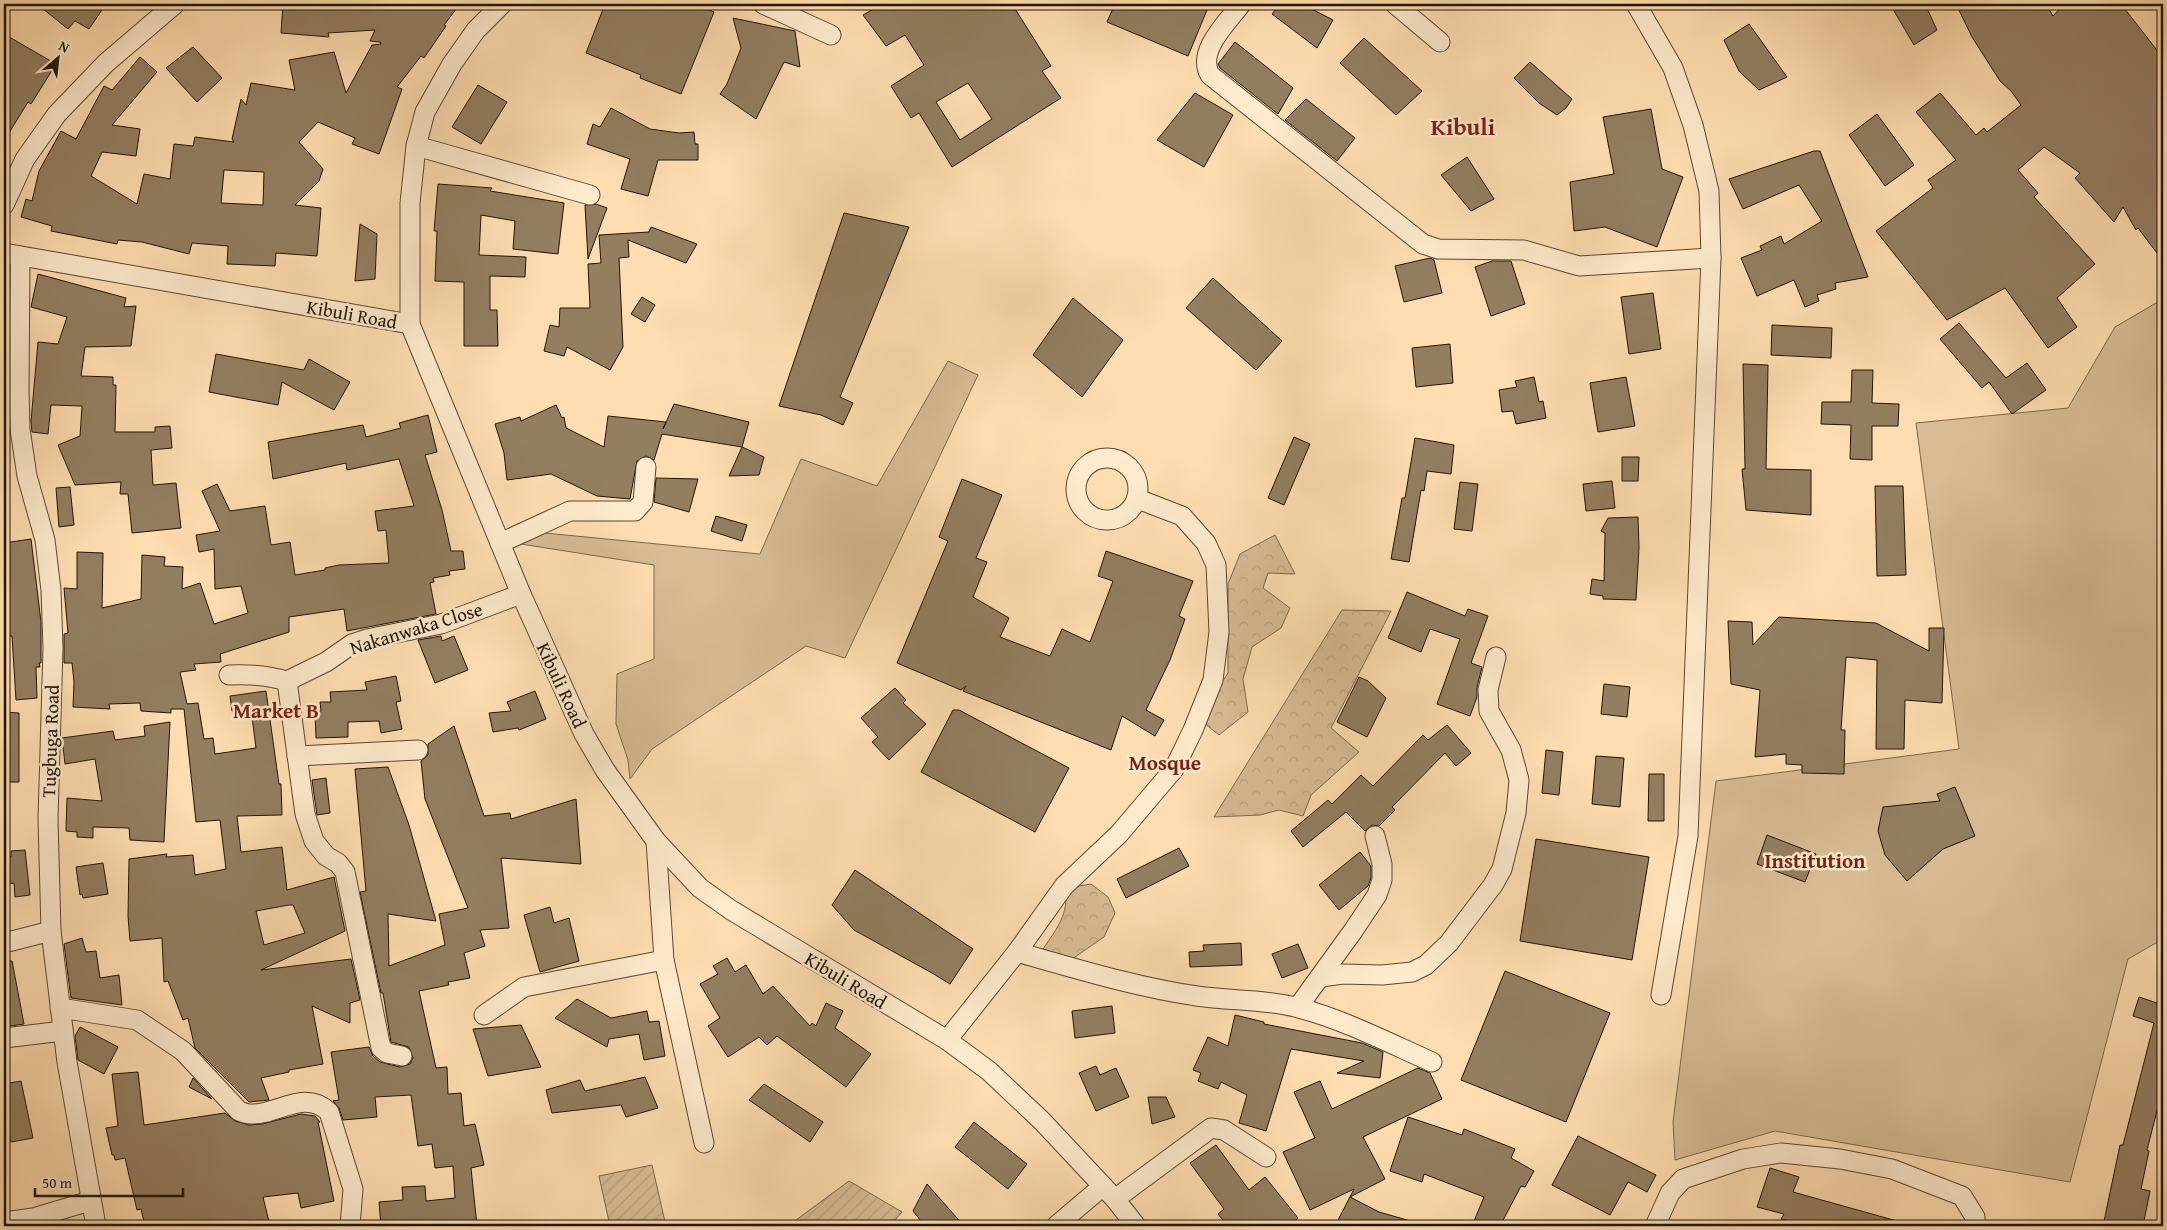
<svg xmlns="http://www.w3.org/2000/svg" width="2167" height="1230" font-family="'Gentium Book Plus',serif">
  <defs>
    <pattern id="forest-crowns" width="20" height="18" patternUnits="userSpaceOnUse" patternTransform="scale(1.25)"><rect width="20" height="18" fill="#d8bc94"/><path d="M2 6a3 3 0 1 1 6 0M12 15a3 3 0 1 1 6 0" fill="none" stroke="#b9a17e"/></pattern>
    <pattern id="garden-furrows" width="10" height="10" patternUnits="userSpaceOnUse" patternTransform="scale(1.25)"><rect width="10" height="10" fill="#d8bc94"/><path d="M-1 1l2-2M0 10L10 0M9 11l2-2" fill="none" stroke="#b9a17e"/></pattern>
  </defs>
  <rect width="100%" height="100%" fill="#fedeb0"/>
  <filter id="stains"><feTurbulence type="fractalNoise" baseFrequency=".004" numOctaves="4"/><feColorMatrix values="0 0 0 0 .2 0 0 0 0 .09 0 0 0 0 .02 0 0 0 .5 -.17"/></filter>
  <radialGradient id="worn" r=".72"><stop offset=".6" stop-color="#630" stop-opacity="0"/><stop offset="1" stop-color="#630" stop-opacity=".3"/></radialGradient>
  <!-- grass -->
  <g fill="#d8bc94" stroke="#7c684f">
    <path d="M2163,299v640l-35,20 -58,223 -295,-51 -100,29 -2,-38 43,-341 243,-32 -43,-326 152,-15 47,-81z"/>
    <path d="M948,361l30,14 -133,283 -39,-12 -154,103 -22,30 -2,-19 -12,-36 1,-50 37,-15v-94l-133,-21 -7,-14 246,24 41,-95 76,27z"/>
  </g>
  <!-- forest -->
  <g fill="url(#forest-crowns)" stroke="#7c684f">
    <path d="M1275,535l20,39 -27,-1 -5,15 27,20 -9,20 -29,19 -9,32 5,33 -29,23 -20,-16 29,-46v-89l12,-30z"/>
    <path d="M1342,610l49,1 -60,117 28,24 -48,43 -8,21 -24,-6 -19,5 -46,2z"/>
    <path d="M1091,884l17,13 7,16 -11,24 -32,22 -29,-10c15,-22 25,-34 23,-61z"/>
  </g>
  <!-- garden -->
  <g fill="url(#garden-furrows)" stroke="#7c684f">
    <path d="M652,1165l14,61h-56l-11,-50z"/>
    <path d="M849,1181l53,31 -12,14h-102z"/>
  </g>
  <!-- building -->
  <g fill="#937e60" stroke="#20150a" fill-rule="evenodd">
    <path d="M37,4h69l-17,25 -14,-8 -7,8z"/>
    <path d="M283,4h177l-16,21 2,1 -22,32 -3,-2 -24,31 5,2 -23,65 -27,-10 3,-6 -37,-16 -19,20 24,27 -4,12 -24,24 26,3 -4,48 -41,-3 -1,13 -48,-2 1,-18 -36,-3 -3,11 -47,-12 -24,-2 -1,4 -66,-13 1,-5 -31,-9 5,-18 6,2 7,-30 22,-40 15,8 28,-53 8,4 28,-33 17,15 -45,53 28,4 -4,27 -34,-4 -11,24 46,28 7,-30 26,5 4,-35 19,2 2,-9 39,5 -2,-3 9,-40 5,6 5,-22 44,7 -6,-30 45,-8 12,41 26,-48 9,-1 -1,-2 -10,-1 5,-11 -47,3 1,4 -48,-4zM224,170l40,2 -1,33 -42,-2z"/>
    <path d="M605,4h89l20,8 -33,82 -41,-16 1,-3 -55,-22z"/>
    <path d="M882,4h130l39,62 -9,5 19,27 -109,69 -33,-54 -8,5 -20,-32 33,-21 -19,-30 -19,11 -23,-31zM968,83l24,36 -32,21 -24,-38z"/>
    <path d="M1115,4h77l15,6 -19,46 -81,-34z"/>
    <path d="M1280,4h22l31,16 -16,28 -45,-34z"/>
    <path d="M1890,4h35l12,26 -23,15z"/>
    <path d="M1956,4h90l7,12 11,-12h57l42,54v203l-25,-33 -2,2 -13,-23 -9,15 -39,-44 5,-5 -36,-26 -26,23 20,23 -4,4 61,67 -38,34 20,29 -29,21 -43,-60 -58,32 -71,-89 57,-43 -5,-8 28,-20 -40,-48 24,-19 36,42 8,-7 3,4 34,-27 -10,-14 -11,-10 -28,-44z"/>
    <path d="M733,18l62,13 5,36 -16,-5 -28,57 -36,-25 7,-10 14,-36z"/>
    <path d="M1749,24l38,53 -28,13 -20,-19 -15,-31z"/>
    <path d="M4,34l52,30 -25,40 -3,-2 -24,39z"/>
    <path d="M1364,38l58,53 -26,24 -56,-52z"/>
    <path d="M1235,42l58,46 -15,26 -58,-46 -2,-4z"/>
    <path d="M193,47l29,31 -25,24 -31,-34z"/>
    <path d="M1530,62l42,37 -6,9 -9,7 -18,-12 -25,-25z"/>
    <path d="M478,85l29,17 -26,42 -29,-17z"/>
    <path d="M1195,93l38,22 -29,52 -47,-27z"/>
    <path d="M1306,99l49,39 -18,23 -52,-41z"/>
    <path d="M611,108l39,21 29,4 15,-1 1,12h3v16h-40l-10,36 -27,-7 9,-30 -43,-15 6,-20 7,3z"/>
    <path d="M1651,109l11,60 21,8 -26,70 -52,-20 -31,4 -4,-49 44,-8 -11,-57z"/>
    <path d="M1877,114l37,51 -29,21 -36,-51z"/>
    <path d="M1814,151h6l48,126 -33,6 1,6 -19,6 2,6 -14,6 -11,-27 -37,16 -16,-38 21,-8 -2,-4 21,-10 3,8 38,-23 -23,-36 -56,24 -14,-30z"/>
    <path d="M1467,157l27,42 -23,12 -30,-36z"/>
    <path d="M438,184l54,4 -2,3 74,12 -6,51 -45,-5 2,-28 -34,-6 -2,40 47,2 -1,20 -35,-1v34h7l1,36h-34v-64l-29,-1 2,-50h-3z"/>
    <path d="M596,204l11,4 -19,51 -3,-54z"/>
    <path d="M844,213l65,14 -69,170 13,6 -10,22 -22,-10 -42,-9z"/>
    <path d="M360,224l17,10 -2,45 -20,2z"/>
    <path d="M651,227l46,17 -11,19 -58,-23 1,17 -10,1 4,89 -13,23 -43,-23 -3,9 -20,-5 6,-26 9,2 1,-19h30l-2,-44 13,-1 -2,-28 50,-3z"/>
    <path d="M1430,258l4,2 8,33 -38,9 -9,-36z"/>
    <path d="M1492,261h19l14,43 -34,12 -16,-49z"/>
    <path d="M38,274l88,24 -2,9 12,-1 -5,40 -46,1 -4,29 32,1v8h3l-1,47h40v-5l15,-1 2,22 -21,2 2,35 23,-2 5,45 -49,5 -4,-39h-8l1,-12 -46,3 -17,-40 22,-9 2,-30 -31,-1 -3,29 -16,-2 -1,-11 7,-79 20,2 9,-27 -36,-10z"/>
    <path d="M1213,278l69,63 -26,29 -70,-62z"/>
    <path d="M1653,293l8,56 -32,5 -8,-57z"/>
    <path d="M642,297l13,8 -10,17 -14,-8z"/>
    <path d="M1073,298l50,42 -41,57 -49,-42z"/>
    <path d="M1959,323l47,55 21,-15 19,27 -34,24 -23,-32 -7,6 -42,-49z"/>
    <path d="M1772,325l60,3 -1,30 -60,-3z"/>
    <path d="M1450,344l3,39 -37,4 -4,-39z"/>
    <path d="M216,354l88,16 5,-11 41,23 -16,28 -52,-28 -4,23 -69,-13z"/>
    <path d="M1743,364l25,1 -2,104 45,1v45l-65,-5 -4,-41h3z"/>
    <path d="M1852,370h21l-1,33 27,1 -1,22h-26v34l-22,-1 1,-34 -30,-1 1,-22h29z"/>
    <path d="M1534,377l5,25 4,-1 3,17 -30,6 -3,-13 -11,1 -3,-22 18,-3 -2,-6z"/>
    <path d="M1626,377l9,49 -37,6 -8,-49z"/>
    <path d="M674,404l75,18 -7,25 -80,-13 -8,26 -8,-4 -9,5 -7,38 -33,-3 -46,-22 -44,6 -3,-27 -9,-29 25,-7 1,4 35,-16 6,13 2,-1 2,11 38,19 4,-31 58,6 -3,7z"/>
    <path d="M428,415l9,37 -12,3 17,55 9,41h12l2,18 -16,2 1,4 -17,3 1,4 -4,1 6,31 -89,17 -3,-22 -55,8v15l-69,22 1,8 -27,2 2,6 -16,2 7,32 11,-1 6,36 9,-1 2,16 41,-6 -5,-39 -19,2 -2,-15 36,-5 13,93h2l1,31 -45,1 4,36 41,-5 5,43 47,-13 11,54 -84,39 90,-11 9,41 -10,3v20l-38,-17 11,58 -34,6v2l-28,6 8,22 -20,2 -54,-54 -7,-30 -5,2 -15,-39 -4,1 -2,-44 -32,3 -2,-25 1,-57 38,-5 -1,3 27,-2 2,20 31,-6 -6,-49 -24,2 -12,-113h-13v4l-30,-2 -1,-8 -31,1 1,5 -37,-2 1,-25 -2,-19h-8v-29l4,-1 -4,-45 13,1v-37l26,1 -1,55 39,-9 1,-44 23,2 -1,9 19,1 -1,22 18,-6 14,41 34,-11 -7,-27 -26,3 -1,-40 -15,3 -3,-17 24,-4 -18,-40 15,-7 13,27 35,-5 6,39 19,-3 5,33 30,-5v-2l14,-3 50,-2 -3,-33 -8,1 -3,-20 39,-5 -15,-47 -52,11 -1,-7 -73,16 -5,-37 95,-17 3,12 35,-9 -2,-5zM289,905h4l12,28 -41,12 -8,-34z"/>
    <path d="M1294,437l16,7 -26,61 -16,-7z"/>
    <path d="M1415,438l39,7 -3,29 -24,-3 -3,20 -3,-1 -12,72 -18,-3 11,-61h3z"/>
    <path d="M742,447l22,10 -5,18 -30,1z"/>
    <path d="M1622,457h17l-1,24h-16z"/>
    <path d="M656,478l42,1 -9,33 -35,-10z"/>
    <path d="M962,479l40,16 -26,63 11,4 -14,35 36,21 -9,19 50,19 12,-27 28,13 23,-61 -15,-5 8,-25 87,30 -14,35 6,3 -15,41 -24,50 18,10 -9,16 -33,-20 -11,34 -148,-59 3,-5 -5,4 -64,-27 51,-122 -9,-4z"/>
    <path d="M1612,481l3,27 -29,3 -3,-27z"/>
    <path d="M1460,482l18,2 -6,47 -18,-2z"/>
    <path d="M1875,486h28l3,89 -29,1z"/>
    <path d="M70,487l4,38 -15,2 -3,-39z"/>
    <path d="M716,516l31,9 -5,16 -31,-10z"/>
    <path d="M1638,517l1,31 -3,52 -33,-1v-3l-13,-2 2,-15 12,2 1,-48 -4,-2 7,-13z"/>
    <path d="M31,539l10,83v41h-2l1,4h-4l1,31 -21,2 -4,-64h-8v-93z"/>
    <path d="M1407,592l58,24 3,-7 20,7 -17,47 11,4 -5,20v10l-7,19 -33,-12 23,-65 -30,-10 -9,23 -33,-14z"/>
    <path d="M1779,617l97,6 53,28v-23h15l-2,75 -37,-3 -1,49h-28l1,-89 -31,-3 -5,73h4l-1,44 -42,-1v-8l-16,-1v-10l-31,3 5,-67 -29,-6 -3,-63 24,1 1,23z"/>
    <path d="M441,636l1,5 12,-5 14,34 -33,13 -17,-43z"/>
    <path d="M396,676l5,25 -5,1 6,27 -21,4 -2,-12 -31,1v15l-32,1 -1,-26 6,-1 -1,-9h11l-1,-10 37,-2 -2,-8z"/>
    <path d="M1359,677l9,4 18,17 -19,39 -30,-15z"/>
    <path d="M1604,684l26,3 -3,30 -26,-3z"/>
    <path d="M895,688l11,12 -3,3 23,21 -37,36 -17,-18 6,-5 -17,-19z"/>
    <path d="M535,691l11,28 -27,11 -1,-2 -25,4 -4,-19 22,-2 -4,-9z"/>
    <path d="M953,710h6l110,58 -34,64 -114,-60z"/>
    <path d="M4,712l15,1v69h-15z"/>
    <path d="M170,722l-6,120 -34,-2 -1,-12 -36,-1v11l-16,-1v-5l-11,-1 1,-33 35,3 -7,-42 -30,5 -3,-26 51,-7 2,9 30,-4 -1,-10z"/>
    <path d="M1447,725l24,28 -15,13 -11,-13 -53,54 3,3 -16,16 -7,-1 -7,6 -19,-19 -43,35 -12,-16 37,-31 4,4 29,-29 12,11 50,-51 5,5z"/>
    <path d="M454,726l30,90 26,-3 1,6 65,-20 5,65 -80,-6 8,70 -29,2 5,16 -21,7 6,25 -22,4 1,3 -30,6 17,77 11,-1 1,27 13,-1 3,33 11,-2 9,41 -13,3 6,58h-96l-2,-24 24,-2 -1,-13 23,-1 1,15 29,-3 -2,-32 -18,2 -3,-24 -14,2 -7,-51 -36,2 2,20 -34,3 -4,-12 -6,-7 6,-1 -8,-48 38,-5 4,9 7,6 20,5 10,-3 3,-6 -4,-11 -18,-5 -8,-49h-2l-21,-101 6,-1 -11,-122 33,-2 21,58 27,96 -48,-7 1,52 56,-21 -6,-31 29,-6 -43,-109 -4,-38 7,-6v-11z"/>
    <path d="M1546,750l17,2 -4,43 -17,-2z"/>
    <path d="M1596,756l28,2 -4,49 -28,-3z"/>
    <path d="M1649,774h15v47h-16z"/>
    <path d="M326,778l4,35 -13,2 -5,-35z"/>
    <path d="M1955,787l20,49 -32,13 -36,32 -22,-26 -7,-24 5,-24 57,-6 -3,-7z"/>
    <path d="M1767,835l49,19 -11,28 -48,-18z"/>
    <path d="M1536,839l113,18 -17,103 -112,-19z"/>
    <path d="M1179,848l10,18 -63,32 -9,-19z"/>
    <path d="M25,850l5,45 -15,2 -1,-14 -10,2v-27l7,-1v-6z"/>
    <path d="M1360,852l11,14v12l-3,8 -29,24 -20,-25z"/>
    <path d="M103,863l5,31 -25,4 -1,-4 -2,1 -4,-28z"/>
    <path d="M855,870l118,79 -23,35 -18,-11 -78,-43 -22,-25z"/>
    <path d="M550,907l4,16 15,-5 10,43 -39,11 -16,-57z"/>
    <path d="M82,938l4,14 10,-1 4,27 19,-3 3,30 -51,-7 -7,-54z"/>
    <path d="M1241,943l1,22 -52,2 -1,-15 15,-1 -1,-6z"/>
    <path d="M1298,944l10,24 -26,10 -10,-24z"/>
    <path d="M727,958l8,14 11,-7 17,29 10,-8 37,40 2,-3 4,3 10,-23 17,8 -8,17 36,26 -25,33 -69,-51 -10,9 -8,-8 -31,20 -20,-31 12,-8 -20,-34 18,-10 -5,-8z"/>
    <path d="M4,961h8l12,63 -20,3z"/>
    <path d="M1505,971l105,42 -44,109 -105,-42z"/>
    <path d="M2139,997l24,8v82l-16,63 2,1 -8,38 9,2 -7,35h-40l17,-81h3l31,-122 -21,-7z"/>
    <path d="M577,999l34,19 36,-7 2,11 10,-1 6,35 -21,4 -5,-26 -30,5 -2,8 -52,-29z"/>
    <path d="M1112,1006l3,27 -40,5 -3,-27z"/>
    <path d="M1235,1015l29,7v2l98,19 21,9 -3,26 -43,-5 27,-12 -73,-12 -25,82 -27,-8 8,-28 -26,-13 -3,7 -20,-8 3,-8 -8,-3 15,-33 20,9z"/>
    <path d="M521,1025l20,42 -53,9 -15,-47z"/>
    <path d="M80,1027l38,20 -14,27 -26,-14 -3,-24z"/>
    <path d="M1096,1066l4,9 16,-7 13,29 -33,14 -17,-38z"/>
    <path d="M1418,1068l12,5 12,26 -79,38 22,42 -35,18 29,15 35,10 -1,4h-78l19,-37 -44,21 -27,-58 32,-14 -21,-46 26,-11 12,28z"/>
    <path d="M138,1072l6,53 81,-12 10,8 14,4 13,-1 39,-10 14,2 5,6h-2l16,79 -33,7 -3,-15 -35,4 7,29h-125l-4,-17 -4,1 -12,-52 -10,2 -1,-5h-2l-6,-27 12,-2 -6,-52z"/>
    <path d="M645,1077l13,31 -32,9 -5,-12 -69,8 -6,-23 34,-10 5,11z"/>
    <path d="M193,1078l19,21 -23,-12z"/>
    <path d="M21,1081l12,57 -22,4 -7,-20v-38z"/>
    <path d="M764,1084l59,38 -13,20 -61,-42z"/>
    <path d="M1148,1097h18l9,20 -23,7z"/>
    <path d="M1408,1117l54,18 2,-6 51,20 -4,9 23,13 -9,16 -4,-1 -21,40h-28l12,-29 -60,-23 -2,8 -32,-11z"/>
    <path d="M974,1122l53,42 -19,25 -53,-42z"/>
    <path d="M1578,1136l78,39 -9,17 -19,-10 -18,33 -58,-30z"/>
    <path d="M1216,1145l33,45 16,-13 33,41 -9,8h-61l-10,-12 6,-5 -34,-46z"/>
    <path d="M1770,1168l29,9 -6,15 104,29v5h-89l-27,-7 3,-5 -27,-7z"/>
    <path d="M927,1184l37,42h-39l-12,-15z"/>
  </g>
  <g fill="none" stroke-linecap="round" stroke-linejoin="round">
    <!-- minor casing -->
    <g stroke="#584734" stroke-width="21">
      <g id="minor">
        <path d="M502,4l-26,26 -24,34 -27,48 -9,34 -6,57v121l111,270 63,140 21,36 51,71 44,47 31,22 216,130 42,31 53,50 73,78 21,27"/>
        <path d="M763,4l68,31"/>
        <path d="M1241,4c-13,18 -45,47 -31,71l213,169 15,5 86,1 55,16 132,-8"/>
        <path d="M1395,4l45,38"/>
        <path d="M1636,4l37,64 20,57 16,66 2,67 -23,578 -27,159"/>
        <path d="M416,146l174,49"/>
        <path d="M4,205l21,-46 32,-45 49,-51 69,-59"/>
        <path d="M4,253l406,71"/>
        <path d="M20,256l-1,135 1,38 7,47 18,64 6,50 2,58 -5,171 3,112 16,131 29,164"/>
        <circle cx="1107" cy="489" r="31"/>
        <path d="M500,543l70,-32h65l8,-9 3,-35"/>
        <path d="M229,675c20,-1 38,0 58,6l39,-19 26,-18 15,-5 74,-15 80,-30"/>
        <path d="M287,681l18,133 9,27 12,15 12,7 7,9 36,176 6,5 15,3"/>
        <path d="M297,756l121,-6"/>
        <path d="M656,841l8,119 40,183"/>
        <path d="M4,943l47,-12"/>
        <path d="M1017,952c60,17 119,35 180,44 34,5 69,3 102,12 46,12 90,35 133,54"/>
        <path d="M1321,977l22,-3 39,1 30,-3 14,-7 23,-22 44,-58 9,-16 14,-56 3,-33 -8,-30 -22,-39 -1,-21 8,-33"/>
        <path d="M1298,1007l55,-76 24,-36 5,-15v-16l-7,-28"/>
        <path d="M60,1008l77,12 46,31 56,60c3,1 7,3 11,3 26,2 54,-26 79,-2l24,77 -3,37"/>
        <path d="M484,1015l40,-28 140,-27"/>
        <path d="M4,1038l59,-7"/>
        <path d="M947,1040l70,-88 47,-66 55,-52 55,-65 19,-39 20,-50 6,-48 -3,-67 -10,-22 -24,-27 -44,-17"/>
        <path d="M1115,1199l96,-71 13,2 42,27"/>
        <path d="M4,1222l29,-4 57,-17"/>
        <path d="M1056,1226l47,-40"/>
        <path d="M1655,1226l15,-33 13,-14 60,-20 38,-6 59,6 52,10 70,27 13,21v9"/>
      </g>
    </g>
    <!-- minor -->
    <use href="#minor" stroke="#feeacc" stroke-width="19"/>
  </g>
  <g text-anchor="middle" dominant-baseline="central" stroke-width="5" stroke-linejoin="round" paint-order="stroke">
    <!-- street labels -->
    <g font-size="19" fill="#20150a" stroke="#feeacc">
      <text transform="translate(352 314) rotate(10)">Kibuli Road</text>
      <text transform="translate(416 628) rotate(-17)">Nakanwaka Close</text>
      <text transform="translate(562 685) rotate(65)">Kibuli Road</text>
      <text transform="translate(50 741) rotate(-88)">Tugbuga Road</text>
      <text transform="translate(846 980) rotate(31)">Kibuli Road</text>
    </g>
    <!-- quarter labels -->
    <g font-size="21" font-weight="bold" fill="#7a1f14" stroke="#feeacc">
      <text x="276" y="710">Market B</text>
      <text x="1165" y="762">Mosque</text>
      <text x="1815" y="860">Institution</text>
    </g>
    <!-- district labels -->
    <g font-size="24" font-weight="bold" fill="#7a1f14" stroke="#feeacc">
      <text x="1463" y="126">Kibuli</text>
    </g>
  </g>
  <!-- margin -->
  <rect width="2167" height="1230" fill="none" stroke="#fedeb0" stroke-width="20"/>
  <rect x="5" y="5" width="2157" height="1220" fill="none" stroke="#20150a" stroke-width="2.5"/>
  <rect x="10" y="10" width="2147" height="1210" fill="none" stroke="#20150a"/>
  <!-- north arrow -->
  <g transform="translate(58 58) rotate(28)" stroke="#feeacc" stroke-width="4" paint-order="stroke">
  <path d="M0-4L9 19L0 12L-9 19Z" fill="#20150a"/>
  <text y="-8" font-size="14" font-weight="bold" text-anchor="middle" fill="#20150a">N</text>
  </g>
  <!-- scale -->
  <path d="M35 1188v8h148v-8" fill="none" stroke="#20150a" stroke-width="2.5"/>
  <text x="42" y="1188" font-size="15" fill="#20150a" stroke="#feeacc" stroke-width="4" paint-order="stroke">50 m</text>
  <rect width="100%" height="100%" filter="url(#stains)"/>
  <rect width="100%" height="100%" fill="url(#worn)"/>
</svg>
